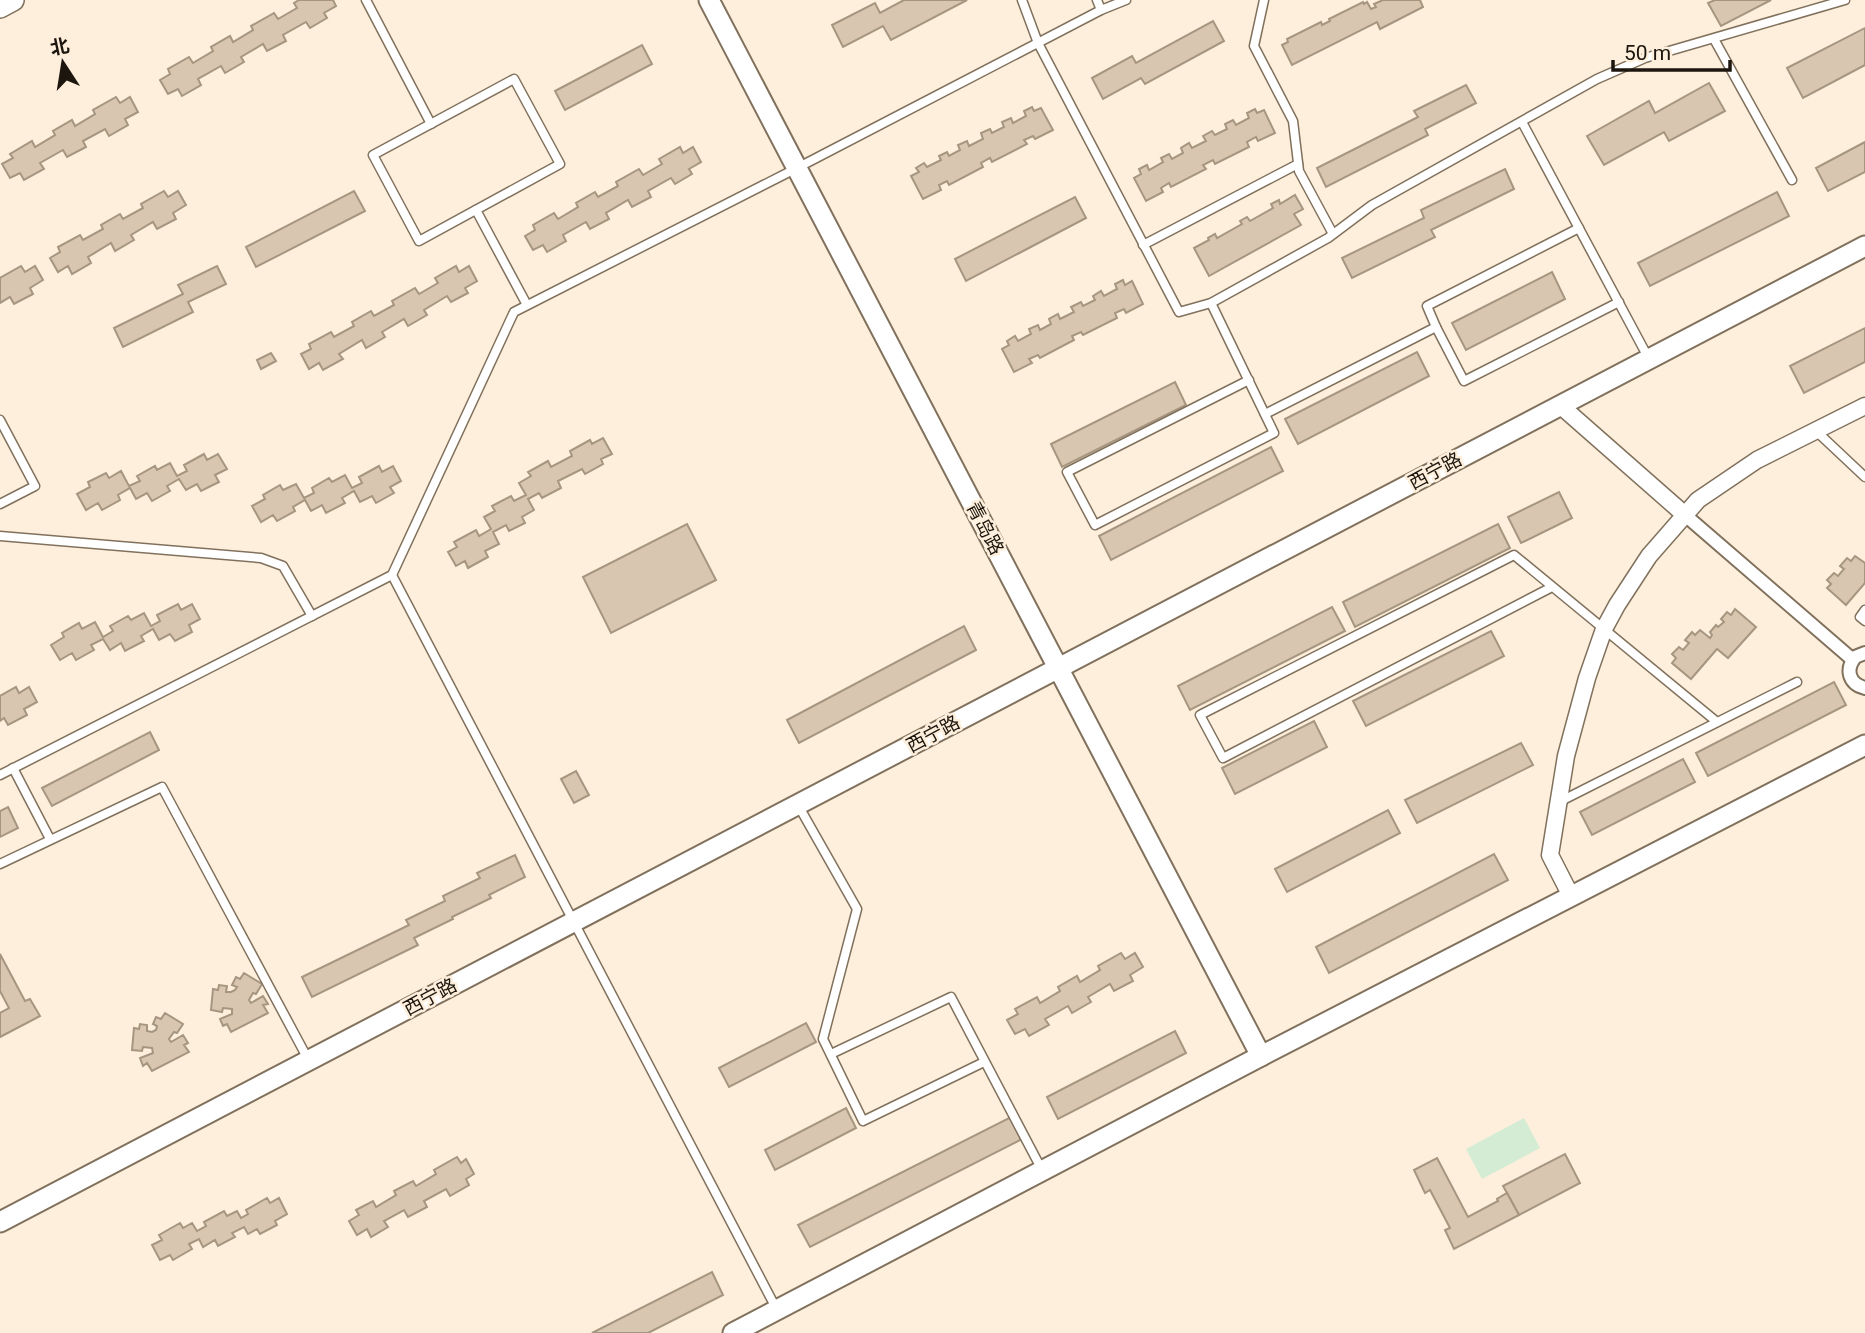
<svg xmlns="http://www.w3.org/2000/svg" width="1865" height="1333" font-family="Roboto,'Noto Sans SC',sans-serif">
  <rect width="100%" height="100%" fill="#fdefdc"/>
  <!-- green -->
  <path fill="#d4ecd4" d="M1524,1118l16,30 -58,31 -16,-30z"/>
  <!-- building -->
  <g fill="#d8c6b0" stroke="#a69680" stroke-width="2">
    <path d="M299,0h34l3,6 -12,7 3,5 -17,10 -4,-6 -23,13 3,6 -19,10 -4,-7 -22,13 3,5 -19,11 -4,-7 -23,13 3,6 -19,11 -4,-7 -10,5 -8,-14 10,-6 -2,-5 21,-12 4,6 20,-12 -2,-4 19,-11 3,6 20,-12 -2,-4 23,-13 4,6 19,-11 -3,-5z"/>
    <path d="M904,0h63l-76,40 -8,-14 -40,21 -11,-22 43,-22 5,10z"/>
    <path d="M1383,0h37l3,7 -43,22 -3,-7 -85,43 -10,-20 6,-3 -1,-3 34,-17 1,3 8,-4 -1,-2 34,-17 1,2 3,-2 4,7 5,-2 -2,-3z"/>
    <path d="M1715,0h56l-50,26 -13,-23z"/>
    <path d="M1213,21l11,20 -79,43 -4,-6 -38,21 -11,-21 40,-22 4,7z"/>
    <path d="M1865,28v37l-62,33 -16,-30z"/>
    <path d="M642,45l10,19 -87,46 -10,-19z"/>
    <path d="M1709,83l16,28 -56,30 -5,-9 -60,33 -17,-29 62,-35 6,12z"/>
    <path d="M1466,85l10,18 -51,26 3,6 -102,52 -9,-19 101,-51 -4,-6z"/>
    <path d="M116,97l4,6 10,-6 8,15 -13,7 3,6 -19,11 -4,-7 -22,12 3,6 -19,10 -4,-7 -23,13 4,6 -20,11 -4,-7 -10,5 -8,-14 11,-6 -3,-4 22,-13 3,6 20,-12 -2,-4 19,-11 3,6 20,-12 -2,-4z"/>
    <path d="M1032,107l2,4 7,-3 12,22 -18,9 -2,-3 -9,4 3,4 -35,18 -2,-4 -9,5 2,4 -34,18 -2,-4 -8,4 2,5 -18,9 -12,-23 8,-4 -3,-4 8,-5 3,4 14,-7 -2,-4 8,-4 2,4 11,-6 -2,-5 9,-4 2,5 14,-7 -2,-6 9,-4 2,4 12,-6 -2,-5 9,-4 2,5 13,-7 -2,-5z"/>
    <path d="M1255,109l2,4 7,-3 11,23 -17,8 -2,-4 -9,5 2,5 -34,17 -2,-4 -10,5 3,4 -35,18 -2,-4 -8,5 2,4 -17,9 -12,-23 7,-4 -2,-5 8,-4 2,5 14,-8 -2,-4 8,-4 3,5 11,-6 -2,-5 8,-5 3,5 14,-7 -3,-5 9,-5 3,4 12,-6 -2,-5 8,-4 3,5 13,-7 -2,-5z"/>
    <path d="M1865,142v30l-37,19 -12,-23z"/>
    <path d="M680,147l3,6 10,-6 8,15 -12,7 3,5 -17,10 -4,-6 -23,13 3,6 -19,10 -4,-7 -22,13 3,6 -19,10 -4,-7 -23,13 3,6 -19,11 -4,-7 -10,5 -8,-14 10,-6 -2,-5 21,-12 4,6 20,-12 -2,-4 19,-11 3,5 20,-11 -2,-4 23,-13 4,6 19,-11 -3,-5z"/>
    <path d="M1505,169l9,20 -83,41 4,7 -83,41 -10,-20 82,-40 -3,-8z"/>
    <path d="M164,191l4,6 10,-6 8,14 -13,8 3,6 -19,10 -4,-7 -22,13 3,5 -19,11 -4,-8 -23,14 3,6 -19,11 -4,-8 -10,6 -8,-14 10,-6 -2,-5 22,-12 3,5 20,-11 -2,-4 19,-11 3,5 20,-11 -2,-4z"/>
    <path d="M354,191l11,20 -109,56 -10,-20z"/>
    <path d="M1777,192l12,24 -139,70 -12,-23z"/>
    <path d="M1295,195l8,14 -9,5 7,11 -92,51 -15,-28 15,-8 -1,-2 7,-4 2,4 25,-14 -2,-3 7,-4 3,4 23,-13 -2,-4 8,-4 1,4z"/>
    <path d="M1075,197l11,21 -120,63 -11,-22z"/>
    <path d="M21,266l4,6 10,-6 8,14 -13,8 3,6 -19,10 -4,-7 -10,6v-25z"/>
    <path d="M217,266l9,18 -38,18 5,10 -70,35 -9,-19 69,-34 -5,-9z"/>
    <path d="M456,266l3,6 10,-6 8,15 -12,7 3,5 -17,9 -4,-6 -23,14 3,5 -19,11 -4,-7 -22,13 3,5 -19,11 -4,-8 -23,14 4,5 -20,11 -4,-7 -10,6 -8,-15 10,-5 -2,-5 22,-12 3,5 20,-11 -2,-4 19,-11 3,5 20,-11 -2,-4 23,-13 4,6 19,-11 -3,-5z"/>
    <path d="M1552,272l13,27 -99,51 -14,-27z"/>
    <path d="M1123,280l2,5 7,-4 11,23 -17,9 -2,-4 -9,4 2,5 -34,17 -2,-3 -9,4 2,4 -34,18 -2,-3 -9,4 3,4 -18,9 -12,-23 7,-4 -2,-4 8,-5 3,5 13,-7 -2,-5 9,-4 2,5 11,-6 -2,-5 9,-5 2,5 14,-7 -3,-5 10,-5 2,4 12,-6 -2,-4 8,-5 3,5 13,-7 -2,-5z"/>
    <path d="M1865,328v34l-61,31 -14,-27z"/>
    <path d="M1417,352l12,24 -131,68 -13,-25z"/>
    <path d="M271,353l5,8 -15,8 -4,-9z"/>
    <path d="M1175,382l11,23 -124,62 -11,-23z"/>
    <path d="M603,438l9,16 -11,5 2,5 -18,10 -3,-5 -24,12 3,7 -19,10 -3,-5 -11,6 6,11 -12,7 3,6 -16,8 -3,-6 -13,7 6,12 -14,7 3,6 -20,11 -3,-7 -9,5 -8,-14 9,-5 -3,-5 22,-12 3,6 12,-7 -7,-12 11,-6 -3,-5 19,-10 3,5 12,-6 -7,-12 12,-7 -3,-4 20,-11 3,6 21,-11 -2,-5 20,-11 2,4z"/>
    <path d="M1271,447l12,24 -172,89 -12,-24z"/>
    <path d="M204,454l3,6 11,-6 9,15 -12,6 4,7 -18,9 -4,-7 -11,6 -7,-11 -12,7 3,5 -18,10 -5,-8 -11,6 -6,-11 -12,7 2,5 -18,10 -4,-7 -12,7 -9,-16 13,-7 -2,-5 18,-9 3,5 12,-7 8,15 11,-5 -3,-5 18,-10 2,4 13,-7 7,13 10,-5 -3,-6z"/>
    <path d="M379,466l3,6 11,-6 8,15 -11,6 4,6 -18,10 -4,-7 -12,6 -6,-11 -12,7 3,5 -19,10 -4,-8 -11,6 -6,-11 -12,7 2,4 -18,10 -4,-6 -12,7 -9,-16 13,-7 -2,-4 17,-10 3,5 13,-6 8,14 10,-5 -2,-5 17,-10 3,4 13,-7 7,13 10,-5 -3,-6z"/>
    <path d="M1559,492l13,26 -51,25 -13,-26z"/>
    <path d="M687,524l29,56 -105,53 -28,-56z"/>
    <path d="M1498,524l12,24 -155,79 -12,-25z"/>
    <path d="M1855,556l10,7v20l-19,22 -19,-17 4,-4 -4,-4 7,-7 4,3 6,-7 -4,-3 7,-8 4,3z"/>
    <path d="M178,604l3,6 11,-6 8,15 -11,6 3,7 -17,9 -5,-7 -11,6 -6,-11 -12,7 3,5 -19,10 -4,-8 -11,7 -7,-11 -12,6 3,5 -18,10 -4,-7 -12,7 -9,-15 13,-8 -2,-4 17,-10 3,6 13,-7 8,15 10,-6 -3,-5 18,-10 3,4 13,-7 7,13 9,-5 -3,-6z"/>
    <path d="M1332,607l13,24 -155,79 -12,-24z"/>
    <path d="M1735,609l21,18 -28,31 -11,-9 -26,30 -19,-16 4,-5 -4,-4 7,-7 4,3 6,-7 -4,-3 7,-8 3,3 5,-5 10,8 2,-3 -2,-3 6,-7 2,2 6,-5 -3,-3 6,-7 4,3z"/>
    <path d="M964,626l12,24 -177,93 -12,-23z"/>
    <path d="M1491,631l13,25 -138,70 -13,-25z"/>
    <path d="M1834,682l12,23 -138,71 -12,-23z"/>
    <path d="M16,687l3,6 10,-6 8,15 -13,7 3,6 -19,10 -4,-7 -4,3v-25z"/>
    <path d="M1314,721l13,26 -92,47 -13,-26z"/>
    <path d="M150,732l9,18 -107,56 -10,-18z"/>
    <path d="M1521,743l12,22 -116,58 -12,-23z"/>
    <path d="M1683,759l12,23 -103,53 -12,-23z"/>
    <path d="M576,771l13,24 -15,8 -13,-24z"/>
    <path d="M8,807l10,21 -18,9v-26z"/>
    <path d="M1388,810l12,23 -113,59 -12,-23z"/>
    <path d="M1494,854l14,26 -179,93 -13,-26z"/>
    <path d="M515,855l10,22 -36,18 2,3 -39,19 1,2 -39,19 4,7 -106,52 -10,-20 107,-52 -3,-5 39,-19 -2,-5 37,-18 -3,-5z"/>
    <path d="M1121,953l4,6 10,-6 8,14 -13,8 3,6 -19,10 -4,-7 -22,13 3,5 -19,11 -4,-7 -23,13 4,6 -20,11 -4,-7 -10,5 -8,-14 11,-6 -3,-5 22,-12 3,6 20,-12 -2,-4 19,-11 3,6 20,-12 -2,-4z"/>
    <path d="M0,954l25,47 5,-2 10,17 -40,21v-24l9,-5 -9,-17z"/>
    <path d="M244,973l18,11 -6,10 -3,-1 -4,7 2,3 12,-7 5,8 -5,1 5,8 -37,19 -4,-8 -4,2 -3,-7 12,-5v-5l-9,-1 -1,4 -11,-2 2,-21 5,1 1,-5 8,1 -1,6h5l4,-2 2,-3 -5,-2 4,-8 4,2z"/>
    <path d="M165,1013l18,11 -6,9 -3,-1 -5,7 2,3 12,-7 5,8 -4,2 5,7 -37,19 -5,-8 -4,3 -3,-8 13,-5 -1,-5 -9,-1 -1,4 -10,-1 2,-22 5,1 1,-5 7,1v6l5,1 4,-2 1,-4 -4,-2 3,-7 5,2z"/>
    <path d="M806,1023l10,19 -87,45 -10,-19z"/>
    <path d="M1175,1031l11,22 -128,66 -11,-22z"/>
    <path d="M846,1108l10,20 -81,42 -10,-20z"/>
    <path d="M1011,1117l11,22 -212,108 -12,-22z"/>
    <path d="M1565,1154l15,29 -61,32 -16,-29z"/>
    <path d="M457,1157l4,6 5,-4 8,15 -8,5 3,6 -19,11 -4,-7 -22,12 3,6 -19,10 -4,-7 -20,11 4,6 -17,10 -4,-8 -10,6 -8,-14 10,-6 -3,-5 17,-9 3,6 20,-12 -2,-4 19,-10 3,5 20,-12 -2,-4z"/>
    <path d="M1437,1158l31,59 30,-16 -1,-2 10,-6 12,22 -65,34 -9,-19 5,-2 -20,-38 -5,3 -11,-23z"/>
    <path d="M267,1198l3,5 9,-5 8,16 -12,7 2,4 -17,9 -3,-5 -9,5 -4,-7 -12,6 3,4 -17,9 -3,-6 -12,7 -4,-8 -10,5 3,5 -19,11 -3,-5 -10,5 -8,-15 10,-5 -3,-5 21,-12 3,5 9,-5 5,8 9,-5 -2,-4 20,-11 3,5 10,-5 4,7 7,-4 -2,-4z"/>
    <path d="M712,1272l11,23 -75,38h-56z"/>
  </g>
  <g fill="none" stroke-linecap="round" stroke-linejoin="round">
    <!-- service casing -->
    <g stroke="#81715c" stroke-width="11">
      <g id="service">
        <path d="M366,0l65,124"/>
        <path d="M1022,0l16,43 141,269 32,-9 117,-65 44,-33 225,-126 48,-21 200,-58"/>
        <path d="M1097,0l4,10"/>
        <path d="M1264,0l-10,46 39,75 6,50 34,63"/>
        <path d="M1714,39l78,141"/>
        <path d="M514,79l46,85 -141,77 -46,-86z"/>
        <path d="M1522,122l127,237"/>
        <path d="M476,210l51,95"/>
        <path d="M1143,245l155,-81"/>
        <path d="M1211,303l63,130 -179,92 -28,-53 182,-92"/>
        <path d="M1436,327l-9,-21 152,-78"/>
        <path d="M1265,414l171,-87 28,54 155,-79"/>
        <path d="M0,420l35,66 -35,18"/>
        <path d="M1815,430l50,47"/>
        <path d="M0,536l261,22 22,8 29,50"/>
        <path d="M392,575l385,735"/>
        <path d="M1552,587l-329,171 -23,-43 314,-160 203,167"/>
        <path d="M1865,610l-5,7 5,4"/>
        <path d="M13,768l37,71"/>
        <path d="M0,775l392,-200 122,-263 283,-144 304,-158 25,-10"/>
        <path d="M1559,802l238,-120"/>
        <path d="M798,805l59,104 -34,130 40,82 121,-59"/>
        <path d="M0,864l162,-77 147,274"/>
        <path d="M831,1054l120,-57 91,173"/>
      </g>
    </g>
    <!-- pedestrian casing -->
    <g stroke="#81715c" stroke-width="16">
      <g id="pedestrian">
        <path d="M1685,515l168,145"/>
        <path d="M1865,653l-10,4c-10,13 -6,27 10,31"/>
      </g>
    </g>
    <!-- minor casing -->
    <g stroke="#81715c" stroke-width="19">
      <g id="minor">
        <path d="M1561,406l124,109"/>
        <path d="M1571,896l-21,-41 16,-99 21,-78 17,-49 13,-24 32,-49 49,-56 59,-40 108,-54"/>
      </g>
    </g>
    <!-- tertiary casing -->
    <g stroke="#81715c" stroke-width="23">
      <g id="tertiary">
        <path d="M709,0l552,1056"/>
        <path d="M0,1222l1865,-976"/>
        <path d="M733,1333l528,-277 604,-311"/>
      </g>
    </g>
    <!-- secondary casing -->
    <g stroke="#81715c" stroke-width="24">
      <path id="secondary" d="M0,7l13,-7"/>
    </g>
    <!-- service -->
    <use href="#service" stroke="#fff" stroke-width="8"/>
    <!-- pedestrian -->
    <use href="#pedestrian" stroke="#fff" stroke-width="12"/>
    <!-- minor -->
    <use href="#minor" stroke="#fff" stroke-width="16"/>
    <!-- tertiary -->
    <use href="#tertiary" stroke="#fff" stroke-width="19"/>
    <!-- secondary -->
    <use href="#secondary" stroke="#fff" stroke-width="21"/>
  </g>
  <g text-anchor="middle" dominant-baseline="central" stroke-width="5" stroke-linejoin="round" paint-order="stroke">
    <!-- street labels -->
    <g font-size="19" fill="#1c160e" stroke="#fdefdc">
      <text transform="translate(1435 471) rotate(-28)">西宁路</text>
      <text transform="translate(985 528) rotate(62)">青岛路</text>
      <text transform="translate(933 734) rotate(-28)">西宁路</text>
      <text transform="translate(430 997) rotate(-28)">西宁路</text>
    </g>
  </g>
  <!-- north arrow -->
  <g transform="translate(63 63) rotate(348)" stroke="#fdefdc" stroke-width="5" paint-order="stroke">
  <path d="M0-5L12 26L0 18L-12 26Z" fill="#1c160e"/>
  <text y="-10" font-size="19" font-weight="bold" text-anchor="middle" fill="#1c160e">北</text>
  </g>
  <!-- scale -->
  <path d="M1613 60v10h117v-10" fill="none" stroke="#1c160e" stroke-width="3.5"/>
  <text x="1624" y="60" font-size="21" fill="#1c160e" stroke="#fdefdc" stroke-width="5" paint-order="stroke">50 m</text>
</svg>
